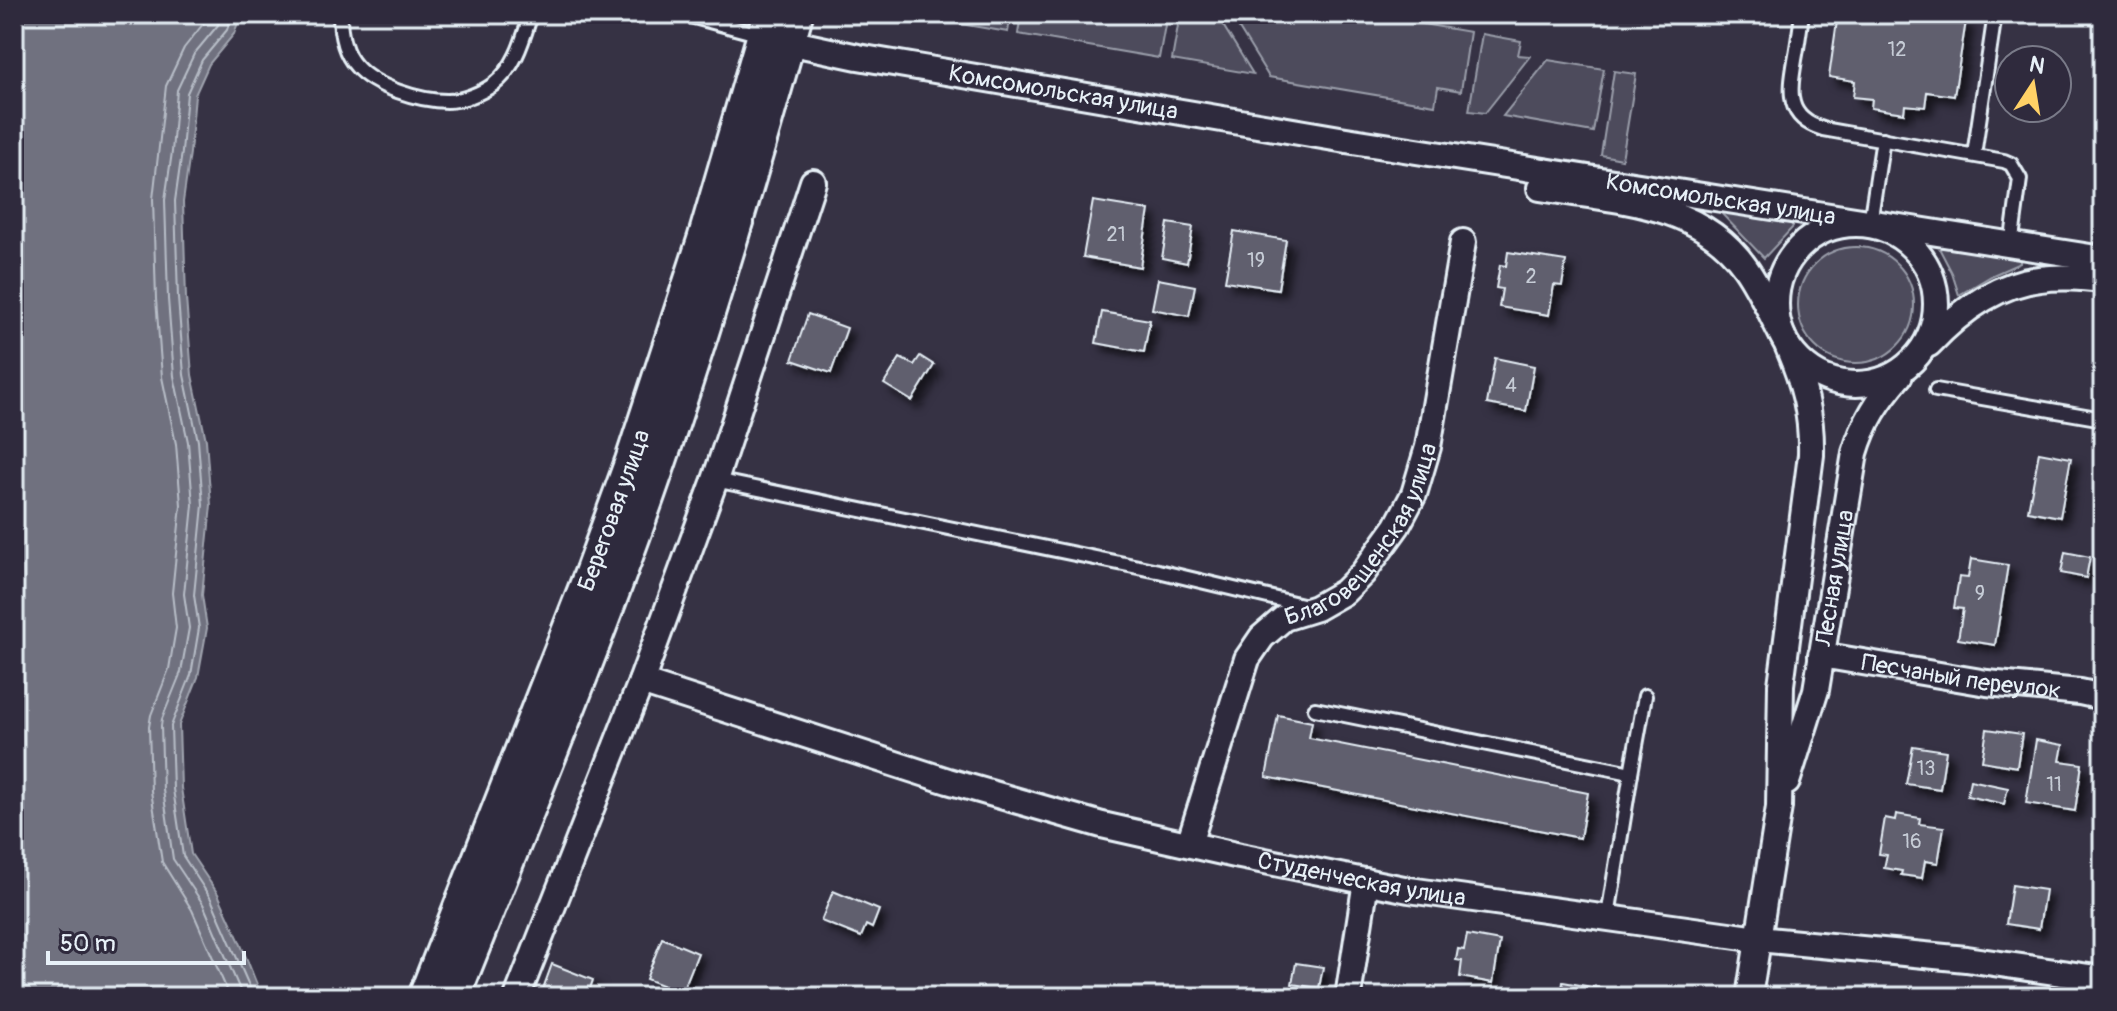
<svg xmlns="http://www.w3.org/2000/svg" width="2117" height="1011" font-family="Pangolin,sans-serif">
  <defs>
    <filter id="shadow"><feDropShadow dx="7" dy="7" stdDeviation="4" flood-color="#0009"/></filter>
  </defs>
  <rect width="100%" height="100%" fill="#363244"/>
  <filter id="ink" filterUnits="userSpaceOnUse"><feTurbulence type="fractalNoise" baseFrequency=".0125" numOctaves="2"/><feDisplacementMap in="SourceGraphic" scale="16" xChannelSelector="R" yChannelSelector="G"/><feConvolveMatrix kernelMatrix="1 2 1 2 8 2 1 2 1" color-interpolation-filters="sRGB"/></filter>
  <g filter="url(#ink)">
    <!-- green -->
    <g fill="#4d4b5c" stroke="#9a9eaa" stroke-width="2">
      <path d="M902,14h109l-3,18z"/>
      <path d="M1021,14h146l-8,44 -141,-24z"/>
      <path d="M1180,14h36l37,60 -81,-14z"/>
      <path d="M1230,14h134l106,18 -9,59 -23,-4 -3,18 -166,-28z"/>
      <path d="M1482,34l39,7 -3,14 12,1 -45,57 -16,-2z"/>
      <path d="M1548,60l56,9 -11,63 -90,-16z"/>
      <path d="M1614,71l22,3 -14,85 -21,-4z"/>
      <path d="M1720,212l71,11 2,4 -29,31z"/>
      <path d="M1941,247l76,11 3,2v3l-27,12 -34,20 -7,-22 -12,-23z"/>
      <circle cx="1856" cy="305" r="58"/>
    </g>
    <!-- water -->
    <path fill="#70717f" stroke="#a0a4af" stroke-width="2" d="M14,14h227l-7,20 -25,30 -14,31 -5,58 -7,49 3,96 6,77 14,65 5,65 -9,90 5,33 -9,49 -19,48 2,63 10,66 27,40 21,46 23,57h-248z"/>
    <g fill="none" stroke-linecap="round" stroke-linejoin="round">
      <!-- shore -->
      <g stroke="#b8bec8" stroke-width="2">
        <path d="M209,14l-2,5 -23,29 -18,38 -13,113 3,100 6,78 14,67 5,61 -9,88 4,35 -7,41 -18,46 -2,12 2,64 11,71 30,48 38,87"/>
        <path d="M222,14l-4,11 -24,29 -17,36 -5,62 -7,48 3,99 6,77 14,66 5,63 -9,89 5,34 -8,44 -19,47 -1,7 2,64 10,69 30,45 40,93"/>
        <path d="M232,14l-5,16 -25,30 -15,33 -5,59 -7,49 3,97 6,77 14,66 5,64 -9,90 5,33 -8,47 -20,51 2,63 10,67 28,43 43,98"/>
      </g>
    </g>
    <!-- building -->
    <g fill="#605e6e" stroke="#e8f1f8" stroke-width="2" filter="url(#shadow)">
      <path d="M1838,14h101l-1,3 28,4 -12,75 -27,-4 -2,15 -20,-2 -1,8 -33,-5 1,-9 -19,-2 2,-16 -26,-4z"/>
      <path d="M1093,201l56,9 -9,57 -57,-10z"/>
      <path d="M1168,223l25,4 -6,36 -25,-5z"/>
      <path d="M1234,231l52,9 -8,49 -53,-8z"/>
      <path d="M1508,252l58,9 -4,25 -8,-1 -5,30 -50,-8 3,-18 -6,-1 4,-23 6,1z"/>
      <path d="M1158,279l37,7 -6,30 -37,-7z"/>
      <path d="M1102,312l48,8 -6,32 -48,-9z"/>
      <path d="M808,314l39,14 -16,45 -39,-13z"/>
      <path d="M920,356l14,9 -22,36 -28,-17 16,-26 14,7z"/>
      <path d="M1495,358l39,8 -8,45 -39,-7z"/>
      <path d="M2039,452l32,6 -11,59 -32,-6z"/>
      <path d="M2065,552l25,5 -4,21 -25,-5z"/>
      <path d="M1971,559l37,6 -13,80 -37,-6 5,-30 -9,-1 5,-31 9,1z"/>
      <path d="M1278,715l34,7 -3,16 279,55 -8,45 -314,-61z"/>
      <path d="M1987,729l35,5 -5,33 -35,-6z"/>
      <path d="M2036,740l27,5 -3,16 22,3 -7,47 -49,-8z"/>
      <path d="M1913,746l33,5 -6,38 -34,-5z"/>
      <path d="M1970,780l38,8 -4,16 -37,-8z"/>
      <path d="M1896,814l24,4 -1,6 25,3 -6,36 -13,-2 -3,17 -21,-3 1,-4 -18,-3 3,-13 -8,-1 6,-36 10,2z"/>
      <path d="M2012,885l33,5 -6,39 -33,-5z"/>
      <path d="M833,891l46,19 -7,18 -6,-3 -5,12 -40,-16z"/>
      <path d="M1467,935l33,6 -7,42 -33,-6 2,-16 -6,-1 2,-11 6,1z"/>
      <path d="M662,938l36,15 -16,40 -36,-14z"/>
      <path d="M1296,963l27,4 -4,21 -27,-4z"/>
      <path d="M552,964l41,16 -6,17h-47z"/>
      <path d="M1563,982l52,9 -1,6h-53z"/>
    </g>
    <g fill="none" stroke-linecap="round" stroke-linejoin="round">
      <!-- service casing -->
      <g stroke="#e8f1f8" stroke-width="18">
        <g id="service">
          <path d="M340,14c0,19 3,38 16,52 18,21 64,35 91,35 15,0 35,-8 47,-17 22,-17 29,-45 37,-70"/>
          <path d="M683,14l78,21"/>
          <path d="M1802,14c-2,15 -4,30 -7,46 -5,31 -10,58 28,69l181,32 7,3 9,15 -9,67"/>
          <path d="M1974,155l21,-141"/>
          <path d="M1870,223l13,-84"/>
          <path d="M1936,390l167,29"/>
          <path d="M715,480l443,91 148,35"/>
          <path d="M1315,709l316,64 -23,143"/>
          <path d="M1631,773l14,-77"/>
        </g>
      </g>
      <!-- minor casing -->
      <g stroke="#e8f1f8" stroke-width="30">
        <g id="minor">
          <path id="s1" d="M788,42l70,15 482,82 763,120"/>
          <path d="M1540,188c72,12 159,13 205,79 15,21 26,47 38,70"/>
          <circle cx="1856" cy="304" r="80"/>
          <path d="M1929,344c29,-31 67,-60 111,-65 21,-3 42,-1 63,1"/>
          <path id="s2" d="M1821,655l166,28 93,9 23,5"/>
          <path id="s3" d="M641,682l307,99 154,44 138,31 169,34 349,49 208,20 137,20"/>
          <path id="s4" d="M1787,782l29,-92 39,-237c9,-31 24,-54 45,-78"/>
          <path id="s5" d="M1189,844l58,-185 15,-22 22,-19 32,-10 28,-16 19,-19 34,-47 17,-32 14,-47 35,-205"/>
          <path d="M517,997l124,-315 74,-202 98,-298"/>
          <path d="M1348,997l18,-116"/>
          <path d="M1749,997l30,-190 2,-122 30,-230c1,-42 -7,-70 -23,-108"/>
        </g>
      </g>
      <!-- secondary casing -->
      <g stroke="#e8f1f8" stroke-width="38">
        <g id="secondary">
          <path id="s6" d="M425,997l167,-426 40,-110 72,-221 66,-226"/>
          <path d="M453,997c69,-174 142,-348 203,-525 52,-151 97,-304 140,-458"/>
        </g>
      </g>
      <!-- service -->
      <use href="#service" stroke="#2f2a3d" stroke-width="12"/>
      <!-- minor -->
      <use href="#minor" stroke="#2f2a3d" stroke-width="24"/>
      <!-- secondary -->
      <use href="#secondary" stroke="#2f2a3d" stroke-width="32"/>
    </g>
  </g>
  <g text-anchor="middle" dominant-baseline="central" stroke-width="6" stroke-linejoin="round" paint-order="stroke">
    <!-- number labels -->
    <g font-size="20" fill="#c6ccd6">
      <text x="1897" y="49">12</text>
      <text x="1116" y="234">21</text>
      <text x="1256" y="260">19</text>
      <text x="1531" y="276">2</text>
      <text x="1511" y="385">4</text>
      <text x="1980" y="593">9</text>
      <text x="1926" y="768">13</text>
      <text x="2054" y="784">11</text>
      <text x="1912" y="841">16</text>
    </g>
    <!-- street labels -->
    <g font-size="24" fill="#e8f1f8" stroke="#2f2a3d">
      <text stroke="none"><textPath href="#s1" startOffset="280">Комсомольская улица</textPath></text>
      <text stroke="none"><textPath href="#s1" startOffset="946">Комсомольская улица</textPath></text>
      <text stroke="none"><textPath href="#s6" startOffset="522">Береговая улица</textPath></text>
      <text stroke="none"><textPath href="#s5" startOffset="370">Благовещенская улица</textPath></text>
      <text stroke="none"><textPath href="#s4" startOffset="210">Лесная улица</textPath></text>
      <text stroke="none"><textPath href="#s2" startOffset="142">Песчаный переулок</textPath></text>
      <text stroke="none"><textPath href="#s3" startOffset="748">Студенческая улица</textPath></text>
    </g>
  </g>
  <!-- margin -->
  <rect width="2117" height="1011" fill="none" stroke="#2f2a3d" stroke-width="48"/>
  <rect x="24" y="24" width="2069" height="963" fill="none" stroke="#e8f1f8" stroke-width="3" filter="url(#ink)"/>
  <!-- north arrow -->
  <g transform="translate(2033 84) rotate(12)"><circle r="38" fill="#2f2a3d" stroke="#797a88" stroke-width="2"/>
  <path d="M0-6L14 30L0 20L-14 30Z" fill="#ffd166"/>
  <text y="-12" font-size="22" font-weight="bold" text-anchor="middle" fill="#e8f1f8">N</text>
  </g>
  <!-- scale -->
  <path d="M48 951v12h196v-12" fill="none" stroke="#e8f1f8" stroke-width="4"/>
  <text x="60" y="951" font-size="24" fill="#e8f1f8" stroke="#2f2a3d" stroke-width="6" paint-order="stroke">50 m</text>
</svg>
